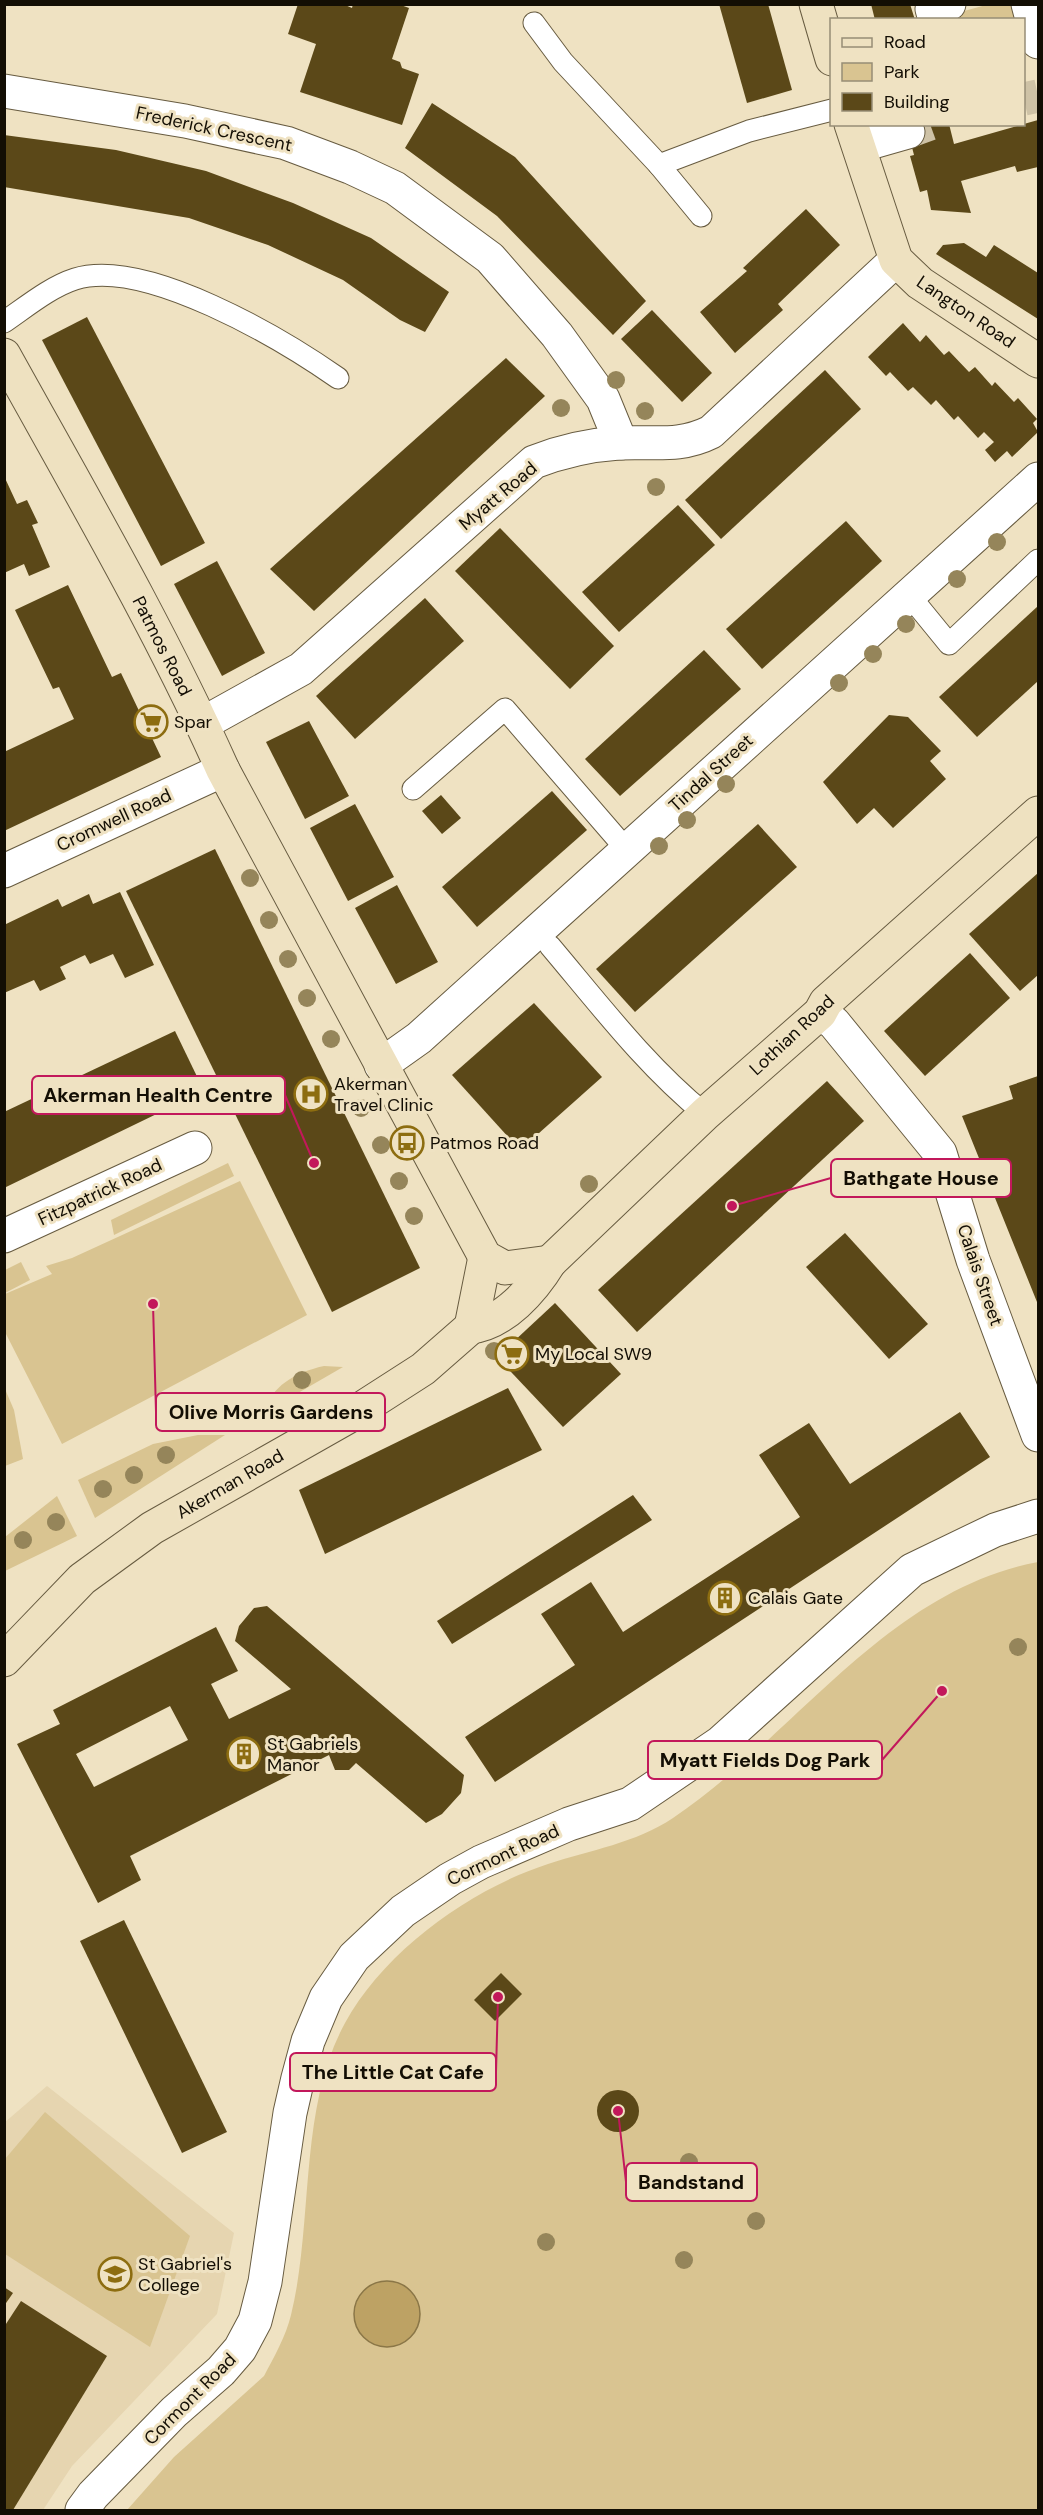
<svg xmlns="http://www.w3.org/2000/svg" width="1043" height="2515" font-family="'DM Sans',sans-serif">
  <rect width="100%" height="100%" fill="#efe2c2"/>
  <!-- built -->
  <path fill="#e6d5b0" d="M47,2086l187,147 -17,81 -145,152 -29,44h-38l-1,-387z"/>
  <!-- green -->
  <g fill="#d9c491">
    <path d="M986,5h29l4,14h-72l-1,-3z"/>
    <path d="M228,1163l6,13 -120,59 -3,-15z"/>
    <path d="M240,1181l67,134 -245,129 -57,-112v-38l47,-20 -6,-8 26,-8z"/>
    <path d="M21,1262l9,18 -25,13v-23z"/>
    <path d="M324,1366l19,1 -83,48c14,-30 33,-42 64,-49z"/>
    <path d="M5,1389l9,21 9,49 -18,7z"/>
    <path d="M198,1435h27l-130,83 -17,-38 75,-36z"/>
    <path d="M57,1496l20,40 -72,35v-34z"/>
    <path d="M1038,1562v948h-911l47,-53 90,-81c10,-19 22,-40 27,-61 23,-94 7,-206 54,-292 40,-73 126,-134 203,-159 42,-14 88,-21 125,-46 123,-83 213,-227 365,-256z"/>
    <path d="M45,2112l145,124 -40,111 -145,-93v-95z"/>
  </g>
  <!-- water -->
  <circle fill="#bda264" stroke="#8a7647" stroke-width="1.5" cx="387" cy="2314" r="33"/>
  <!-- building -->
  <g fill="#5b4818" fill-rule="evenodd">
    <path d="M298,4h45l9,4 1,-4h45l11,4 -17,51 8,3 2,6 17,6 -17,51 -102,-33 16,-48 -28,-10z"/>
    <path d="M719,4h49l24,86 -45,13z"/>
    <path d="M871,4h39l5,16h-40z"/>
    <path d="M432,103l83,54 131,144 -33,34 -116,-119 -92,-68z"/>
    <path d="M1038,120v47l-21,5 -2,-6 -54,15 10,32 -40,-3 -4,-20 -7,2 -10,-36 4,-1 -8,-31h43l5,20z"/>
    <path d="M4,135l112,15 90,21 87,32 78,35 78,54 -24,40 -25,-12 -57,-40 -75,-35 -79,-27 -185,-31z"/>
    <path d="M806,209l34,36 -62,59 5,6 -48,43 -35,-41 47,-41 -4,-3z"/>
    <path d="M964,243l22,14 8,-12 44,28v46l-102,-65 7,-9z"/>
    <path d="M652,310l60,63 -30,29 -61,-63z"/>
    <path d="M87,317l118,226 -44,23 -119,-226z"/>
    <path d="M903,323l17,19 6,-7 18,20 5,-4 20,21 6,-5 17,19 3,-4 19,20 4,-4 19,21 -4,4 5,9 -26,25 -5,-6 -12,11 -10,-12 9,-8 -10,-10 -6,6 -20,-22 -4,4 -18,-20 -5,5 -18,-18 -5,4 -18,-19 -4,4 -18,-19z"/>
    <path d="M506,358l39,38 -231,215 -44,-42z"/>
    <path d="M825,370l36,39 -140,130 -36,-39z"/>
    <path d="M4,476l13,28 10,-4 11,23 -6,2 18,42 -21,9 -5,-12 -20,9z"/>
    <path d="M678,505l37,40 -96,87 -37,-40z"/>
    <path d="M846,521l36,40 -120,108 -36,-40z"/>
    <path d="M500,528l114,118 -44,43 -115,-118z"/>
    <path d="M217,561l48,92 -43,23 -48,-92z"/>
    <path d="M68,585l44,92 9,-4 40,84 -157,74v-79l70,-33 -15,-32 -6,2 -38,-79z"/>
    <path d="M425,598l39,43 -109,98 -39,-43z"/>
    <path d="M1038,606v75l-61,56 -38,-40z"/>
    <path d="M704,650l37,39 -121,107 -35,-37z"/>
    <path d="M889,715l19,2 33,34 -11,10 16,18 -53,49 -19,-20 -17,16 -34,-42z"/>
    <path d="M309,721l40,75 -44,23 -39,-77z"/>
    <path d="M552,791l35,39 -110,97 -35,-40z"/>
    <path d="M441,795l20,23 -19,16 -20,-23z"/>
    <path d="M355,804l39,73 -46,24 -38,-73z"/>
    <path d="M758,824l39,43 -162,145 -39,-43z"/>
    <path d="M215,849l205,419 -88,44 -206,-421z"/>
    <path d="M1038,873v102l-18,16 -51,-57z"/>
    <path d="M397,885l41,77 -42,22 -41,-76z"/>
    <path d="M120,892l34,73 -29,13 -12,-24 -23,10 -5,-9 -25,12 6,12 -26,12 -6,-11 -30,13v-68l54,-26 4,8 27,-13 4,10z"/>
    <path d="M970,953l40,45 -85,78 -41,-45z"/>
    <path d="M534,1003l68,74 -82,73 -68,-75z"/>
    <path d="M175,1031l29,60 -200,97v-76z"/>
    <path d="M1038,1076v225l-1,1 -75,-186 51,-17 -4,-13z"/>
    <path d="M827,1081l37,40 -227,211 -39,-42z"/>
    <path d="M845,1233l83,91 -39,35 -83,-92z"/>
    <path d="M555,1303l66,71 -58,53 -66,-70z"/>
    <path d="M508,1388l34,62 -217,104 -26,-64z"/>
    <path d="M960,1412l30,45 -495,325 -30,-45 110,-72 -34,-51 50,-32 32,50 177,-115 -41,-62 50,-32 41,61z"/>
    <path d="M633,1495l19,25 -200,124 -15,-23z"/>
    <path d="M267,1606l197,169 -3,18 -19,21 -16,9 -70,-60 -7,7h-14l-6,-15 -199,101 11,24 -43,23 -81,-159 43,-20 -7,-14 163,-83 22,44 -27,13 18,35 62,-30 -56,-48 4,-15 15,-18zM170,1706l18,34 -94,47 -18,-33z"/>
    <path d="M124,1920l103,212 -45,21 -102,-212z"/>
    <path d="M501,1973l21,21 -27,27 -21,-21z"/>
    <circle cx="618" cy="2111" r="21"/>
    <path d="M4,2287l9,6 -9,13z"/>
    <path d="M21,2301l86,55 -94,154h-9v-183z"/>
  </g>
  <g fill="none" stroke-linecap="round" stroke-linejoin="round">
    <!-- street-tunnel -->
    <g stroke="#cec2a6" stroke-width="33" stroke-dasharray="33 16" stroke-linecap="butt">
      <path d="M1024,99l14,-3"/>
      <path d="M908,132l22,-8"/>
    </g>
    <!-- lane casing -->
    <g stroke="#675b40" stroke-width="23">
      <g id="lane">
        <path d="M534,23l29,39 96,103 90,-34 83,-21"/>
        <path d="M659,165l42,51"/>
        <path d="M4,322c22,-15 46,-35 71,-43 70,-22 207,60 263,99"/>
        <path d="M909,595l40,49 89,-84"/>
        <path d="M413,789l92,-80 121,140"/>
        <path d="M550,946c49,58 96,120 155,168"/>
      </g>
    </g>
    <!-- street casing -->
    <g stroke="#675b40" stroke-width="35">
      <g id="street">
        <path d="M1028,4l10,38"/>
        <path d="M935,20l-3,-11 17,-5"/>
        <path d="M4,91l181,30 101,22 64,24 45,21 95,70 67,77 46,64 18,44"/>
        <path d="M859,146l49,-14"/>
        <path d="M202,724l99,-55 233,-207c28,-11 55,-17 85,-19 34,-2 60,5 92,-11l185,-172"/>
        <path d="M4,871l219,-101"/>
        <path d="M820,1013l14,10 106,130 33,107 65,175"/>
        <path d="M381,1065l38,-27 619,-559"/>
        <path d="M4,1236l191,-88"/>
        <path d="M82,2510l11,-15 81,-83 47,-41 19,-22 15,-28 10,-39 25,-169 8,-35 10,-37 18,-43 28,-41 49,-46 47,-32 31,-17 88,-38 61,-20 90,-61 192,-173 83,-40 43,-14"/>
      </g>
    </g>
    <!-- secondary casing -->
    <g stroke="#675b40" stroke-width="35">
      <g id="secondary">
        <path d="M816,4l16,55"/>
        <path d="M851,124l45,136 24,23 118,78"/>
        <path d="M4,355c76,137 155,272 219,415l262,487 20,11 45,-6"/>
        <path d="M471,1327c33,-4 62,-37 79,-65l155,-148 115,-101 6,-11 212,-189"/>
        <path d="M471,1327l14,-70"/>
        <path d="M4,1660l78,-81 70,-51 201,-114 70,-45 48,-42"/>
      </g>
    </g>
    <!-- lane -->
    <use href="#lane" stroke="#fff" stroke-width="21"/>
    <!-- street -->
    <use href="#street" stroke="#fff" stroke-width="33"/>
    <!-- secondary -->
    <use href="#secondary" stroke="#eee1c0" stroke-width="33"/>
  </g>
  <!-- trees -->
  <g fill="#95855a">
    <circle cx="616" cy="380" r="9"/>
    <circle cx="561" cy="408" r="9"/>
    <circle cx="645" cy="411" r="9"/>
    <circle cx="656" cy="487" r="9"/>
    <circle cx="997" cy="542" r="9"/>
    <circle cx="957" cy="579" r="9"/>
    <circle cx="906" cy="624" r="9"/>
    <circle cx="873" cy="654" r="9"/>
    <circle cx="839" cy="683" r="9"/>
    <circle cx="726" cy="784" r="9"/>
    <circle cx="687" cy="820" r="9"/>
    <circle cx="659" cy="846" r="9"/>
    <circle cx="250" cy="878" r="9"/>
    <circle cx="269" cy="920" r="9"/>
    <circle cx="288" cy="959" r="9"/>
    <circle cx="307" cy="998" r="9"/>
    <circle cx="331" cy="1039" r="9"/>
    <circle cx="361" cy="1108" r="9"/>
    <circle cx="381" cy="1145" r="9"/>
    <circle cx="399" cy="1181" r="9"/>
    <circle cx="589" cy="1184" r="9"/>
    <circle cx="414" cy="1216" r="9"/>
    <circle cx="494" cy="1351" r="9"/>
    <circle cx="302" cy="1380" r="9"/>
    <circle cx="166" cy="1455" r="9"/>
    <circle cx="134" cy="1475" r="9"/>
    <circle cx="103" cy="1489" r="9"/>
    <circle cx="56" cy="1522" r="9"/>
    <circle cx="23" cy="1540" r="9"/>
    <circle cx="1018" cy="1647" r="9"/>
    <circle cx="689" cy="2162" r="9"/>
    <circle cx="756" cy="2221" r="9"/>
    <circle cx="546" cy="2242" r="9"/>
    <circle cx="684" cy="2260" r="9"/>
  </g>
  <!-- icons -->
  <defs>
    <g id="supermarket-ring" transform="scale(1.725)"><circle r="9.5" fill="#efe2c2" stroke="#8d6d10" stroke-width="1.5"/><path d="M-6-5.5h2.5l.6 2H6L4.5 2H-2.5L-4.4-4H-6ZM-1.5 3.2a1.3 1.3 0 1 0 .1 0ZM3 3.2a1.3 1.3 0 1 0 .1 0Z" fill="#8d6d10"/></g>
    <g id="hospital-ring" transform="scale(1.725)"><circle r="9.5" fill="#efe2c2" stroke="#8d6d10" stroke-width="1.5"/><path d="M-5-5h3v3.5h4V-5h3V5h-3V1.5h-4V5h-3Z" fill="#8d6d10"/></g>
    <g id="bus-ring" transform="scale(1.725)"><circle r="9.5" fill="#efe2c2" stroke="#8d6d10" stroke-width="1.5"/><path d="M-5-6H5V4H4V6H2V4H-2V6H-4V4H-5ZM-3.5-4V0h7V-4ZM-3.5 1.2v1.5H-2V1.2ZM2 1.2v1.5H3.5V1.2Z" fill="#8d6d10"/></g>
    <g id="building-ring" transform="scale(1.725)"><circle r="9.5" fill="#efe2c2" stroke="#8d6d10" stroke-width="1.5"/><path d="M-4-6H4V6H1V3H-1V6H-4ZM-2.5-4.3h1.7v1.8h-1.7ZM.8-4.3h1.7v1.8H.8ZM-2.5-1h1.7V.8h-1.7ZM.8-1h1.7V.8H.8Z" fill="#8d6d10"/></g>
    <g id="school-ring" transform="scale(1.725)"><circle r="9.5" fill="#efe2c2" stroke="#8d6d10" stroke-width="1.5"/><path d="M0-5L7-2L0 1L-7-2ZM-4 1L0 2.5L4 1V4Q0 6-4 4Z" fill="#8d6d10"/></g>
  </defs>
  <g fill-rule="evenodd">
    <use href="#supermarket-ring" x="151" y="722"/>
    <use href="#hospital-ring" x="311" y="1094"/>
    <use href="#bus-ring" x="407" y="1143"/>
    <use href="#supermarket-ring" x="512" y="1354"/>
    <use href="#building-ring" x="725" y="1598"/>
    <use href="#building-ring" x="244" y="1754"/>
    <use href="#school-ring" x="115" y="2274"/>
  </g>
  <g text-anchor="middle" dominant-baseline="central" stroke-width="6" stroke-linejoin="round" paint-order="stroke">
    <!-- street labels -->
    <g font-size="18" fill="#130e04" stroke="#efe2c2">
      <text transform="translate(214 129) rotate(12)">Frederick Crescent</text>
      <text transform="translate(966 312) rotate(34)">Langton Road</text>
      <text transform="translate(498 496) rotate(-40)">Myatt Road</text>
      <text transform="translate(162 646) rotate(63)">Patmos Road</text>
      <text transform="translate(711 773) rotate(-42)">Tindal Street</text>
      <text transform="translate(114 820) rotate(-25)">Cromwell Road</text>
      <text transform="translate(792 1035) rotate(-43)">Lothian Road</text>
      <text transform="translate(100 1192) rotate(-25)">Fitzpatrick Road</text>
      <text transform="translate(980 1275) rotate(71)">Calais Street</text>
      <text transform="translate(230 1484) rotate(-30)">Akerman Road</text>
      <text transform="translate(503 1855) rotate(-25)">Cormont Road</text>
      <text transform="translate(190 2399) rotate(-45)">Cormont Road</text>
    </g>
    <!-- poi labels -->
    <g font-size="18" fill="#130e04" stroke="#efe2c2" text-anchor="start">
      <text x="174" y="722">Spar</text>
      <text x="334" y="1084">Akerman<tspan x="334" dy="21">Travel Clinic</tspan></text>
      <text x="430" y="1143">Patmos Road</text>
      <text x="535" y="1354">My Local SW9</text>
      <text x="748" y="1598">Calais Gate</text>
      <text x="267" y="1744">St Gabriels<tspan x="267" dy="21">Manor</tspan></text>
      <text x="138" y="2264">St Gabriel's<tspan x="138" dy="21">College</tspan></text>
    </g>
  </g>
  <!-- callouts -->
  <path fill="none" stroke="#c2185b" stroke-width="2" d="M314 1163L285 1095M732 1206L831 1178M153 1304L156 1412M942 1691L882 1760M498 1997L496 2072M618 2111L626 2182"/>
  <g fill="#c2185b" stroke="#efe2c2" stroke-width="2">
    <circle cx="314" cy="1163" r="6"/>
    <circle cx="732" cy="1206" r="6"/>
    <circle cx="153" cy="1304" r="6"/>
    <circle cx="942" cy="1691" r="6"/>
    <circle cx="498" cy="1997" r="6"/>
    <circle cx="618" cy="2111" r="6"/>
  </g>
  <g fill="#efe2c2" stroke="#c2185b" stroke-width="2">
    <rect x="32" y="1076" width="253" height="38" rx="6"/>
    <rect x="831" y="1159" width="180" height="38" rx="6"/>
    <rect x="156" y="1393" width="229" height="38" rx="6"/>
    <rect x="648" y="1741" width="234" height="38" rx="6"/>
    <rect x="290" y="2053" width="206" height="38" rx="6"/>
    <rect x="626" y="2163" width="131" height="38" rx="6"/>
  </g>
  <g font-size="20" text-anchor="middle" font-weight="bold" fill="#130e04">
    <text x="158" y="1102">Akerman Health Centre</text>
    <text x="921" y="1185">Bathgate House</text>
    <text x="271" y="1419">Olive Morris Gardens</text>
    <text x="765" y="1767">Myatt Fields Dog Park</text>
    <text x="393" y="2079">The Little Cat Cafe</text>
    <text x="691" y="2189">Bandstand</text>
  </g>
  <!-- border -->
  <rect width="1043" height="2515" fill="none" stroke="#130e04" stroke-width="12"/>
  <!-- legend -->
  <rect x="830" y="18" width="195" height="108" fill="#efe2c2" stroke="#978d76" stroke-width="1.5"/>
  <rect x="842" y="38" width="30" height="9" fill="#eee1c0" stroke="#978d76" stroke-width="1.5"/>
  <text x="884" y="48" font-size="18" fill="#130e04">Road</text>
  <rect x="842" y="63" width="30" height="18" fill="#d9c491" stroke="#978d76" stroke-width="1.5"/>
  <text x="884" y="78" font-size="18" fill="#130e04">Park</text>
  <rect x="842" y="93" width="30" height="18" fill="#5b4818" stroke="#978d76" stroke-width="1.5"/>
  <text x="884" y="108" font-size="18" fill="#130e04">Building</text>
</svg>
